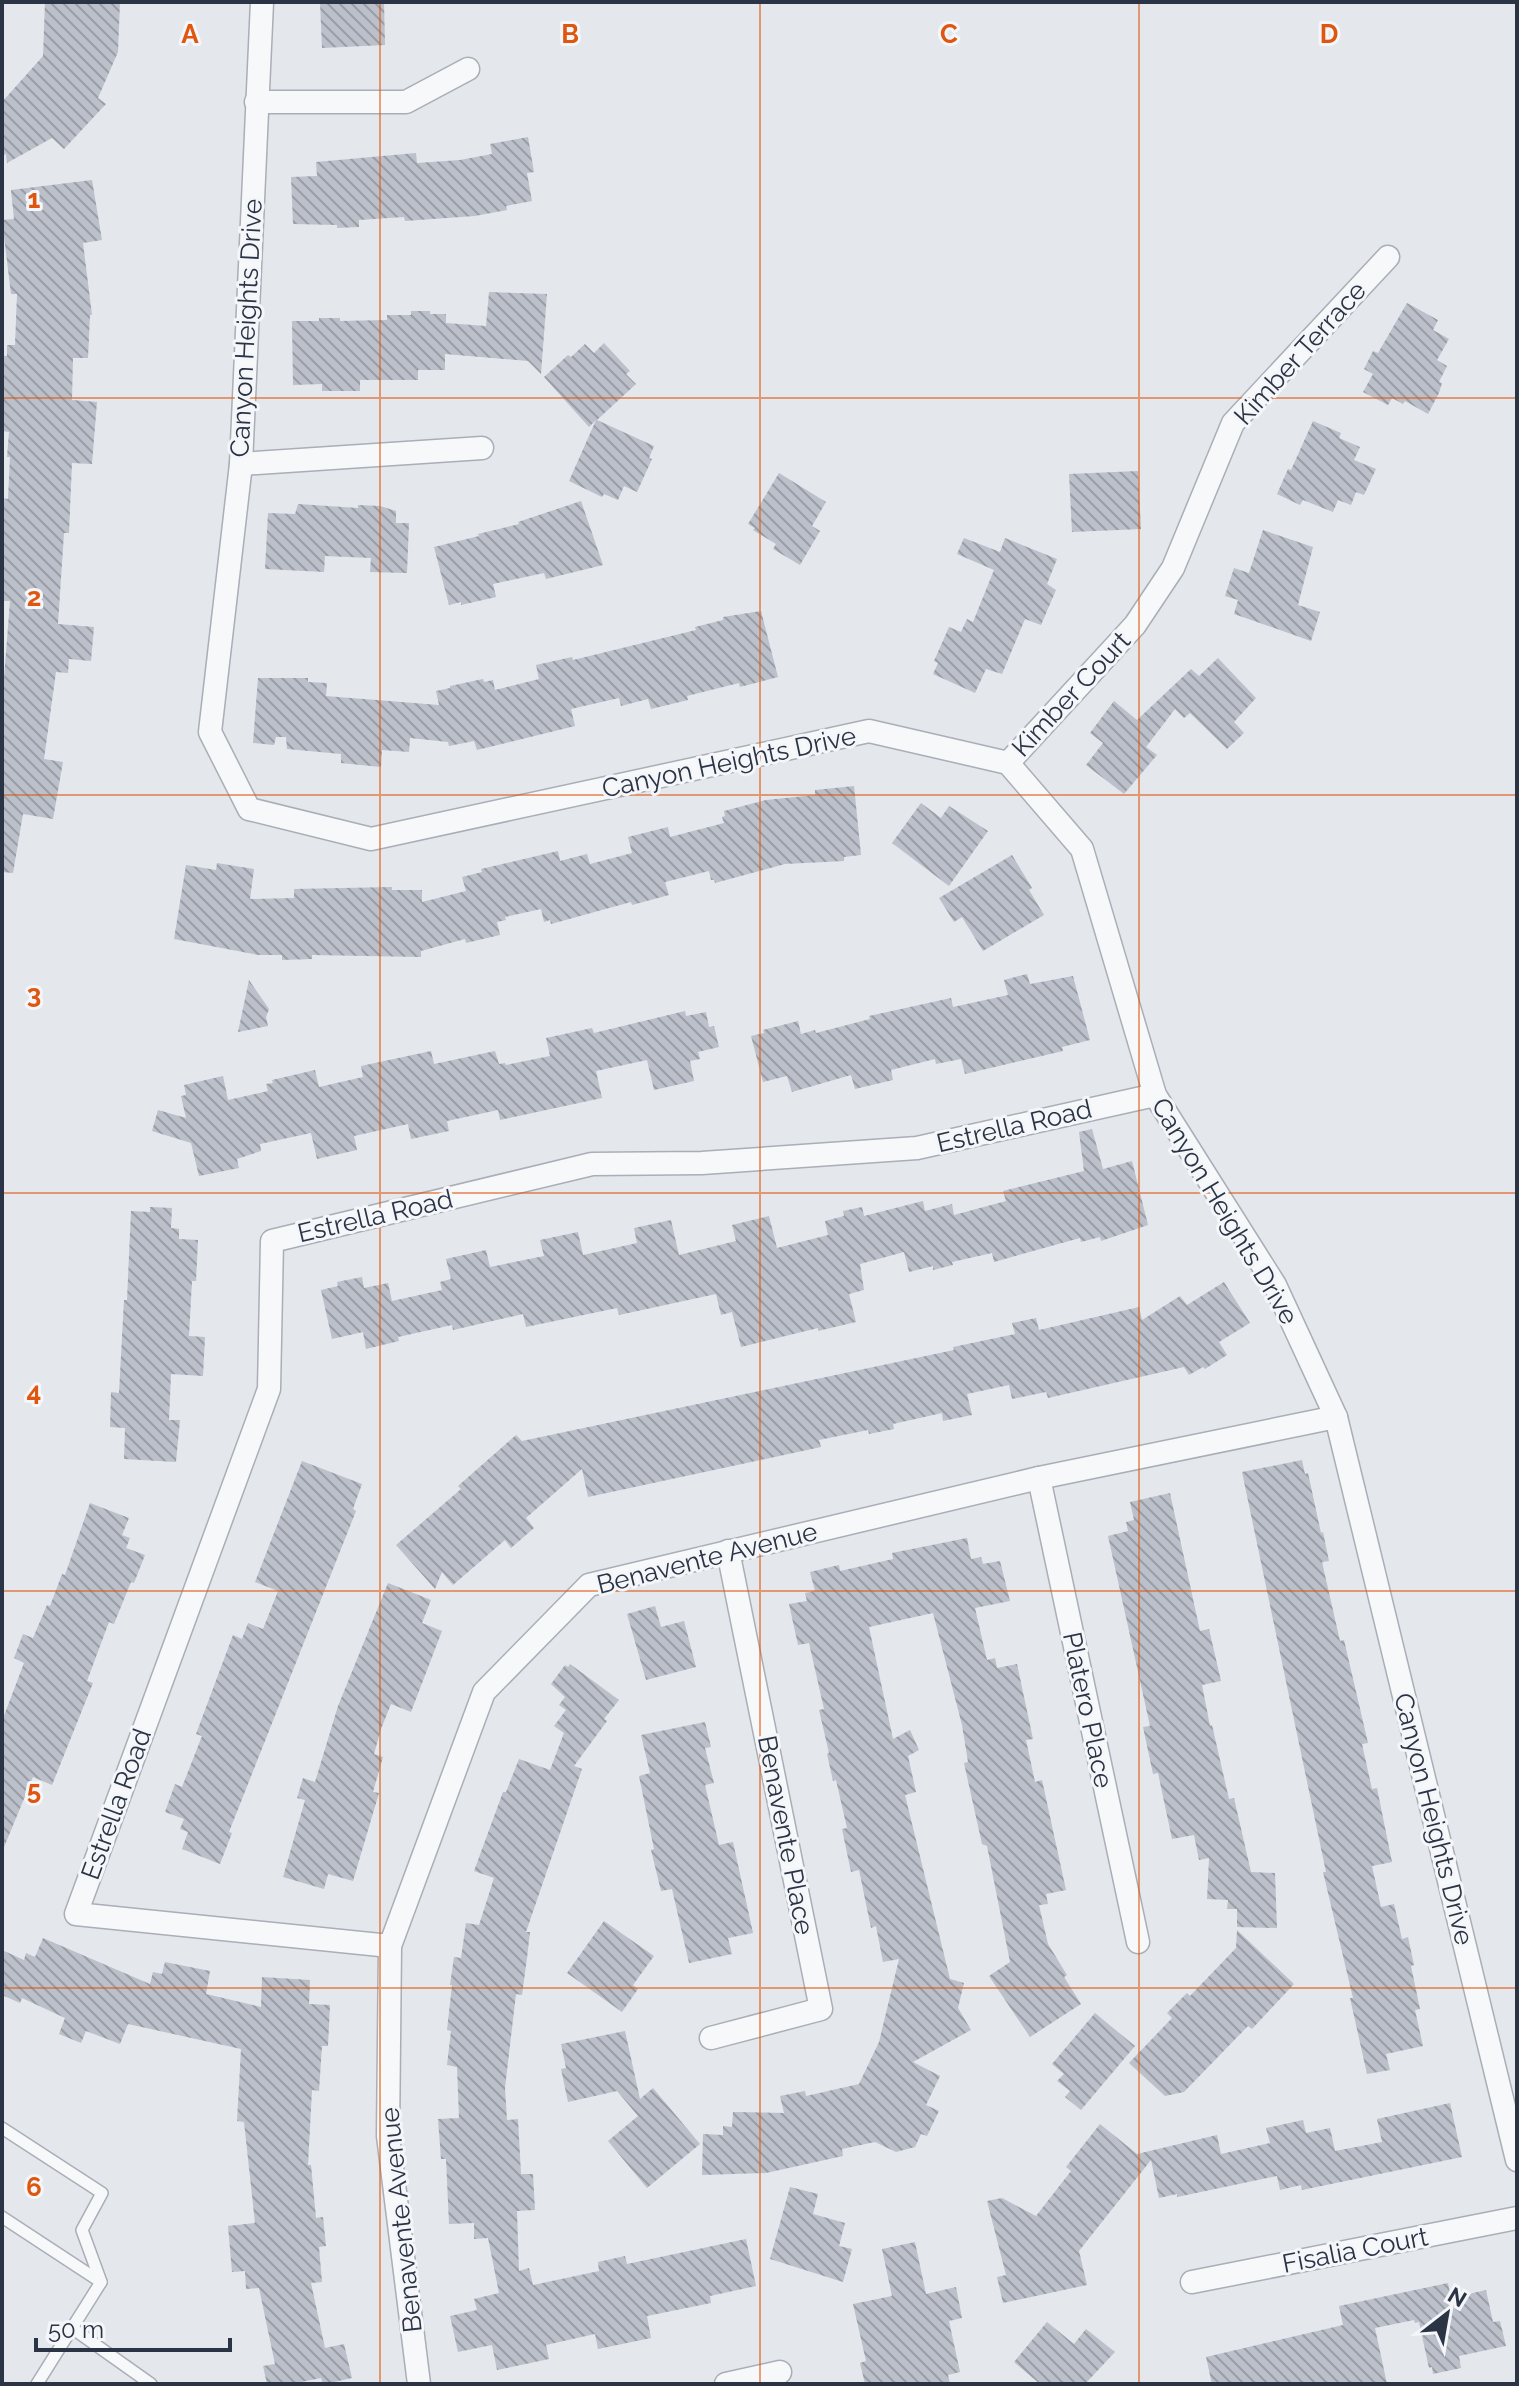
<svg xmlns="http://www.w3.org/2000/svg" width="1519" height="2386" font-family="Raleway,sans-serif">
  <defs>
    <pattern id="building-back-hatch" width="6" height="6" patternUnits="userSpaceOnUse" patternTransform="scale(2)"><rect width="6" height="6" fill="#bbc0ca"/><path d="M-1 5l2 2M0 0l6 6M5-1l2 2" fill="none" stroke="#989da6"/></pattern>
  </defs>
  <rect width="100%" height="100%" fill="#e4e7ec"/>
  <!-- building -->
  <g fill="url(#building-back-hatch)">
    <path d="M45,2h75l-2,50 -20,46 8,6 -42,45 -12,-11 -45,25 -1,-9 -4,2v-54l41,-46z"/>
    <path d="M320,2h64l1,43 -63,3z"/>
    <path d="M528,137l6,35 -7,1 5,28 -26,5 1,4 -32,6 -70,5 -1,-4 -45,3v7l-22,1v-3l-44,-1 -2,-47 26,-1 -1,-14 100,-9 1,10 43,-3 32,-6 -2,-10z"/>
    <path d="M92,180l10,60 -19,3 9,72h-2l-2,43h-15l-1,42 25,2 -5,62 -20,-1 -3,70h-5l-6,91 36,3 -3,34 -22,-2 -1,14 -12,-1 -12,87 19,3 -10,57 -30,-5 -10,59 -11,-1v-194h2l6,-77h-8v-103l6,1 2,-42h-3l2,-25 -7,-1v-75h5v-11h8l2,-51h-6l-9,-74 12,-1 -3,-29z"/>
    <path d="M489,292l58,2 -6,80 -13,-13 -83,-7v16h-27v10h-58v11h-38v-7l-29,1 -1,-64h27v-3h21v3l47,-1v-5h24v-4h19v3h16v9l40,3z"/>
    <path d="M1407,303l31,17 -5,10 16,9 -12,21 10,6 -8,16 3,1 -3,10 -11,21 -23,-13 -2,3 -11,-6 -4,7 -25,-13 10,-18 -9,-5 9,-18 5,2z"/>
    <path d="M604,343l26,28 -4,3 10,10 -39,36 57,26 -5,12 3,1 -15,33 -13,-6 -6,14 -14,-6 -2,3 -33,-16 27,-61 -7,7 -45,-50 24,-22 3,2 14,-13 9,9z"/>
    <path d="M1313,421l28,12 -2,5 21,9 -6,13 22,9 -12,26 -8,-3 -5,13 -13,-5 -5,12 -30,-12 -3,5 -23,-11 11,-25 3,1z"/>
    <path d="M1138,471l3,58 -69,3 -3,-58z"/>
    <path d="M779,473l47,29 -14,24 8,5 -20,34 -27,-16 3,-5 -23,-14 2,-2 -7,-4z"/>
    <path d="M581,501l22,64 -57,14 -2,-6 -51,11 3,13 -35,8v-3l-12,3 -15,-58 45,-11 -1,-2 41,-10 -1,-2z"/>
    <path d="M298,504l60,4v-3l22,1 16,5v12h13l-2,50 -37,-1 1,-14 -46,-2 -1,16 -59,-3 3,-56 27,1z"/>
    <path d="M1263,530l50,17 -15,58 22,7 -9,29 -77,-27 4,-14 -13,-4 9,-28 15,5z"/>
    <path d="M964,538l36,14 5,-14 52,21 -10,25 9,6 -15,35 -16,-6 -23,55 -16,-5 -11,24 -42,-19 5,-11 -4,-2 15,-34 12,5 6,-13 6,3 21,-52 -37,-16z"/>
    <path d="M761,611l17,66 -38,10 -1,-4 -52,13 1,4 -37,9 -3,-10 -27,7 -2,-8 -48,11 4,17 -98,24 -3,-9 -25,5 -1,-4 -38,-4 -1,14 -27,-2 -1,17 -40,-4v-9l-54,-5 -1,-12h-10l-2,8 -21,-2 5,-65h50v4l19,1 -1,13 113,9 -3,-14 14,-3v-2l33,-7 1,3 9,-2 2,10 44,-11 -3,-14 36,-8 1,3 123,-30 -1,-3 28,-7v-3z"/>
    <path d="M1218,658l38,40 -22,24 10,11 -17,16 -37,-36 -6,5 -9,-9 -29,38 11,8 -33,39 -38,-29 17,-22 -13,-10 24,-32 23,19 54,-51 8,7z"/>
    <path d="M854,786l7,69 -17,2v4l-59,3 -70,19 -1,-3h-3l-2,-9 -44,11 4,13 -37,10 -1,-3 -80,22 -1,-4 -6,2 -3,-13 -36,8 1,3 -9,2 3,13 -34,8 -1,-4 -44,12v6l-109,-2v4l-30,1v-5h-24l-84,-16 12,-74 30,5 1,-7 37,6 -4,30 44,-1v-9l98,-2v3h30v12l44,-11 -4,-14 20,-5 -1,-3 77,-18 2,10 27,-7 3,10 42,-11 -4,-16 40,-10 2,10 54,-14 -2,-6 3,-1 -1,-5 42,-11 49,-5v-5z"/>
    <path d="M921,803l20,15 8,-12 39,25 -39,55 -57,-43z"/>
    <path d="M1012,855l20,33 -3,2 15,25 -61,36 -21,-34 -8,5 -15,-24z"/>
    <path d="M1027,974l3,10 43,-8 17,64 -28,7 1,4 -98,23 -4,-15 -25,5 -1,-5 -44,11 2,10 -38,9 -4,-14 -59,17 -5,-16 -24,6 -12,-46 13,-3 -1,-3 35,-9 3,13 14,-4 1,3 54,-14 -1,-3 82,-18 2,9 55,-12 -4,-15z"/>
    <path d="M249,980l20,29 -3,8 2,9 -30,6z"/>
    <path d="M685,1011l1,5 20,-4 3,15 5,-1 5,21 -21,5 2,7 -10,2 4,20 -40,9 -7,-30 -51,11 6,27 -102,22 -2,-10 -51,11 2,10 -38,8 -3,-15 -54,12 3,14 -40,9 -6,-26 -51,11 1,7 -24,8 2,9 -40,8 -8,-33 -39,-12 6,-21 28,8 -5,-22 5,-1 -2,-10 39,-9 5,24 40,-9 -2,-7 7,-1 -1,-3 43,-10 4,17 44,-10 -2,-11 70,-15 3,13 61,-13 4,13 6,-1 1,2 44,-9 -4,-18 46,-10 2,5z"/>
    <path d="M1092,1129l11,40 29,-8 16,64 -47,16 -1,-4 -19,5 -1,-4 -86,24 -2,-9 -40,9 1,3 -20,5v-4l-24,6 -5,-20 -44,12 4,26 -15,4 7,28 -38,9v-3l-77,19 -9,-35 -11,3 -5,-21 -97,21 -2,-7 -91,19 -3,-13 -70,16 -1,-5 -54,12 1,4 -33,8 -3,-17 -31,7 -11,-49 17,-4 -1,-4 25,-5 2,11 24,-5 4,18 50,-11 -2,-8 11,-3 -5,-20 40,-9 4,17 54,-11 -4,-16 38,-8 5,23 54,-12 -3,-15 37,-8 8,35 57,-14 -4,-16 37,-9 8,32 51,-13 -3,-14 19,-5 -1,-5 19,-4 2,9 59,-15 2,10 27,-7 2,11 52,-14 -3,-10 81,-20 -5,-39z"/>
    <path d="M150,1207l22,1 -1,20 8,1v10l19,1 -2,41h-4l-3,55 16,1 -2,39 -32,-2 -2,46h11l-4,42 -52,-3 1,-31 -15,-1 1,-35 8,1 5,-93h3l4,-89 19,1z"/>
    <path d="M1224,1282l26,41 -31,19 8,13 -22,14 -2,-2 -14,8 -5,-8 -136,31 -2,-6 -34,7 -3,-14 -42,9 5,21 -29,6 -1,-8 -49,11 1,5 -25,5 -1,-4 -49,10 2,7 -233,50 -6,-28 -56,49 8,10 -23,20 -6,-8 -52,45 -11,-13 -7,17 -39,-44 65,-56 -3,-3 58,-51 6,6 432,-91 -1,-3 62,-13 -3,-11 24,-5 3,12 100,-23 3,13 38,-24 7,9z"/>
    <path d="M1302,1460l3,14 3,-1 13,60 2,-1 6,29 -7,1 18,79 4,-1 24,103 -6,1 10,45 5,-1 15,74 -20,4 9,41 13,-3 8,35 6,-2 6,28 -3,1 9,43 -5,1 8,36 -37,8 4,16 -23,4 -17,-76h3l-30,-126h3l-84,-400z"/>
    <path d="M302,1461l60,23 -9,25 3,2 -127,321 3,1 -12,31 -38,-15 6,-17 -8,-3 4,-10 -19,-7 10,-28 7,3 20,-51 -6,-2 37,-99 9,4 6,-16 15,6 15,-38 -23,-9z"/>
    <path d="M1170,1493l30,138 9,-2 12,52 -19,4 8,41 2,-1 17,74 5,-1 17,74 24,1 2,55 -40,-1v-18h-10l1,-9 -21,-1 2,-41 -10,2 -5,-25 -22,4 -14,-66 -5,1 -10,-47 7,-1 -42,-190 20,-5 -2,-9 8,-2 -4,-18z"/>
    <path d="M90,1503l39,15 -7,17 8,3 -4,10 19,7 -11,28 -3,-1 -17,42 -5,-2 -22,59 6,2 -41,102 -19,-8 -31,75v-131l22,-58 -10,-5 9,-24 10,4 14,-33 3,1 12,-32 3,1z"/>
    <path d="M967,1538l4,21 10,-2 2,7 17,-3 10,40 -35,7 12,52 8,-2 2,10 20,-4 16,75 -7,1 9,42 7,-2 24,110 -20,4 2,10 -9,1 9,39 19,31 -3,2 17,27 -51,33 -41,-61 21,-14 -23,-116 -5,-2 -18,-81 4,-1 -6,-37 -29,-112 -64,14 24,112 17,-9 9,20 -11,6 8,36 -11,3 45,184 14,4 -6,25 13,22 -58,32 27,14 -14,29 13,6 -12,25 -6,-2 -6,13 -19,5 -21,-10 -33,7 1,7 -77,17 -64,2 1,-41 20,1v-9l9,1 1,-15 51,1 -4,-17 25,-5 1,5 53,-12 20,-42 20,-83 -16,3 -7,-36 -5,2 -12,-58 -8,2 -9,-43 5,-1 -11,-48 -3,1 -6,-27 2,-1 -10,-43 5,-1 -15,-66 -11,2 -9,-41 18,-3 -2,-8 10,-2 -5,-19 29,-7 1,6 53,-12 -1,-6z"/>
    <path d="M388,1583l43,17 -9,23 20,8 -31,81 -20,-8 -10,25 -7,25 9,3 -10,35 6,1 -26,88 -25,-7 -4,15 -41,-12 22,-77 -8,-2 6,-20 12,4 23,-76z"/>
    <path d="M655,1606l6,21 23,-6 12,46 -50,13 -19,-66z"/>
    <path d="M570,1664l49,36 -15,19 3,2 -33,45 8,3 -56,163h4l-3,26 -5,37 -6,-1 -11,94 2,32 11,-1 3,55h12l2,36 -18,1 2,60 10,-3 4,17 66,-14 -1,-9 27,-6 2,8 119,-25 10,47 -46,10 1,7 -64,13 4,22 -53,11 -3,-15 -49,11 3,14 -52,11 -5,-25 -34,7 -8,-36 27,-6 -3,-11 25,-6 -11,-55 -14,1v-16l-25,1 -3,-65h-5l-3,-40 21,-1 -2,-51 -10,-2 4,-34 -4,-1 5,-45h-2l4,-28 7,1 5,-35 13,2 15,-47 -20,-7 29,-79h3l13,-33 31,11 14,-37 -10,-7 12,-16 -7,-5 6,-8 -14,-13 14,-19 3,2z"/>
    <path d="M705,1722l6,25 -6,1 9,35 -9,2 14,60 14,-3 20,91 -25,5 4,16 -43,9 -17,-74 -11,2 -10,-41 3,-1 -15,-73 11,-3 -9,-38z"/>
    <path d="M604,1921l50,35 -21,29 5,4 -16,23 -55,-39z"/>
    <path d="M1237,1930l57,54 -42,45 -4,-3 -64,66 -19,4 -36,-33 43,-45 -5,-5 20,-20 3,3 46,-48z"/>
    <path d="M43,1938l107,46 3,-12 9,2 3,-12 45,9 -4,23 55,13 1,-30 48,3 -1,24 21,1 -2,41h-6l-3,45 -7,-1 -4,75h3l5,53 7,-1 3,29 -7,1 3,35 -11,1 14,65 19,-4 8,34 -27,6h-2l-2,-6 -30,6h-24l-4,-18 12,-2 -16,-76 -13,1 -1,-18 -13,1 -4,-46 27,-3 -11,-101 -7,-1 4,-72 -113,-25 -8,20 -34,-13 -5,12 -22,-9 6,-16 -43,-20 -2,5 -18,-8v-45l22,10 2,-7 9,4z"/>
    <path d="M1095,2013l40,33 -54,64 -16,-13 5,-6 -13,-10 7,-7 -12,-10z"/>
    <path d="M625,2031l15,68 13,-11 47,56 -53,44 -39,-47 30,-25 -21,-25 -49,11 -7,-33 5,-1 -5,-24z"/>
    <path d="M1450,2103l12,54 -160,33 -1,-5 -21,5 -3,-14 -100,21v-3l-18,4 -8,-38 -72,91 8,34 -84,18 -6,-26 9,-2 -19,-74 15,-3 34,18 35,-45 -5,-4 34,-43 37,30 80,-19 4,19 49,-11 -4,-15 37,-8 3,13 24,-5 5,23 47,-9 -5,-23z"/>
    <path d="M790,2187l28,7 -5,20 32,9 -6,23 13,3 -9,33 -73,-23z"/>
    <path d="M915,2242l11,52 30,-7 6,31 -13,3 11,51 -12,3 2,9h-85l-5,-21 6,-2 -13,-57 39,-8 -10,-47z"/>
    <path d="M1448,2283l3,15 35,-8 7,32 7,-1 6,25 -47,10 2,12 -28,6 -1,-7 -3,1 -10,-46 -4,1 -1,-3 -39,8 12,56h-175l-6,-27 137,-32 -4,-19z"/>
    <path d="M1047,2322l27,22 12,-15 29,23 -30,32h-45l-26,-22z"/>
  </g>
  <g fill="none" stroke-linecap="round" stroke-linejoin="round">
    <!-- lane casing -->
    <g stroke="#a9aeb7" stroke-width="14">
      <g id="lane">
        <path d="M2,2128l100,65 -20,37 19,52 -64,102"/>
        <path d="M2,2217l99,65"/>
        <path d="M72,2328l79,56"/>
      </g>
    </g>
    <!-- street casing -->
    <g stroke="#a9aeb7" stroke-width="25">
      <g id="street">
        <path d="M262,2l-21,462 -31,268 39,77 122,30 498,-108 139,32 74,86 73,246 120,190 61,132 181,743"/>
        <path d="M256,102h150l62,-33"/>
        <path d="M241,464l241,-16"/>
        <path d="M1008,763l127,-138 38,-57 60,-145 155,-166"/>
        <path d="M1039,1478l99,464"/>
        <path d="M390,1946l-314,-32 193,-525 3,-148 320,-77 110,-1 215,-15 238,-53"/>
        <path d="M711,2038l110,-29 -93,-458"/>
        <path d="M1192,2282l325,-64"/>
        <path d="M419,2384l-31,-248 2,-190 94,-254 105,-107 450,-107 297,-61"/>
        <path d="M726,2384l54,-12"/>
      </g>
    </g>
    <!-- lane -->
    <use href="#lane" stroke="#f7f8fa" stroke-width="11"/>
    <!-- street -->
    <use href="#street" stroke="#f7f8fa" stroke-width="22"/>
  </g>
  <!-- grid -->
  <path fill="none" stroke="#df570f" stroke-width="2" stroke-opacity="0.55" d="M380,2v2382M760,2v2382M1139,2v2382M2,398h1515M2,795h1515M2,1193h1515M2,1591h1515M2,1988h1515"/>
  <g text-anchor="middle" dominant-baseline="central" stroke-width="6" stroke-linejoin="round" paint-order="stroke">
    <!-- street labels -->
    <g font-size="26" fill="#2b3445" stroke="#f4f6f9">
      <text transform="translate(246 328) rotate(-87)">Canyon Heights Drive</text>
      <text transform="translate(1300 353) rotate(-48)">Kimber Terrace</text>
      <text transform="translate(1071 694) rotate(-47)">Kimber Court</text>
      <text transform="translate(729 762) rotate(-12)">Canyon Heights Drive</text>
      <text transform="translate(1014 1126) rotate(-13)">Estrella Road</text>
      <text transform="translate(1225 1211) rotate(59)">Canyon Heights Drive</text>
      <text transform="translate(375 1216) rotate(-13)">Estrella Road</text>
      <text transform="translate(707 1558) rotate(-14)">Benavente Avenue</text>
      <text transform="translate(1088 1710) rotate(78)">Platero Place</text>
      <text transform="translate(116 1804) rotate(-70)">Estrella Road</text>
      <text transform="translate(1434 1819) rotate(76)">Canyon Heights Drive</text>
      <text transform="translate(786 1835) rotate(79)">Benavente Place</text>
      <text transform="translate(401 2220) rotate(-96)">Benavente Avenue</text>
      <text transform="translate(1355 2250) rotate(-11)">Fisalia Court</text>
    </g>
  </g>
  <g font-size="26" text-anchor="middle" font-weight="bold" fill="#df570f" stroke="#f4f6f9" stroke-width="6" stroke-linejoin="round" paint-order="stroke">
    <text x="190" y="43">A</text>
    <text x="570" y="43">B</text>
    <text x="949" y="43">C</text>
    <text x="1329" y="43">D</text>
    <text x="34" y="208">1</text>
    <text x="34" y="606">2</text>
    <text x="34" y="1003">3</text>
    <text x="34" y="1401">4</text>
    <text x="34" y="1799">5</text>
    <text x="34" y="2196">6</text>
  </g>
  <!-- border -->
  <rect width="1519" height="2386" fill="none" stroke="#2b3445" stroke-width="8"/>
  <!-- north arrow -->
  <g transform="translate(1447 2314) rotate(31)" stroke="#f4f6f9" stroke-width="6" paint-order="stroke">
  <path d="M0-6L14 30L0 20L-14 30Z" fill="#2b3445"/>
  <text y="-12" font-size="22" font-weight="bold" text-anchor="middle" fill="#2b3445">N</text>
  </g>
  <!-- scale -->
  <path d="M36 2338v12h194v-12" fill="none" stroke="#2b3445" stroke-width="4"/>
  <text x="48" y="2338" font-size="24" fill="#2b3445" stroke="#f4f6f9" stroke-width="6" paint-order="stroke">50 m</text>
</svg>
